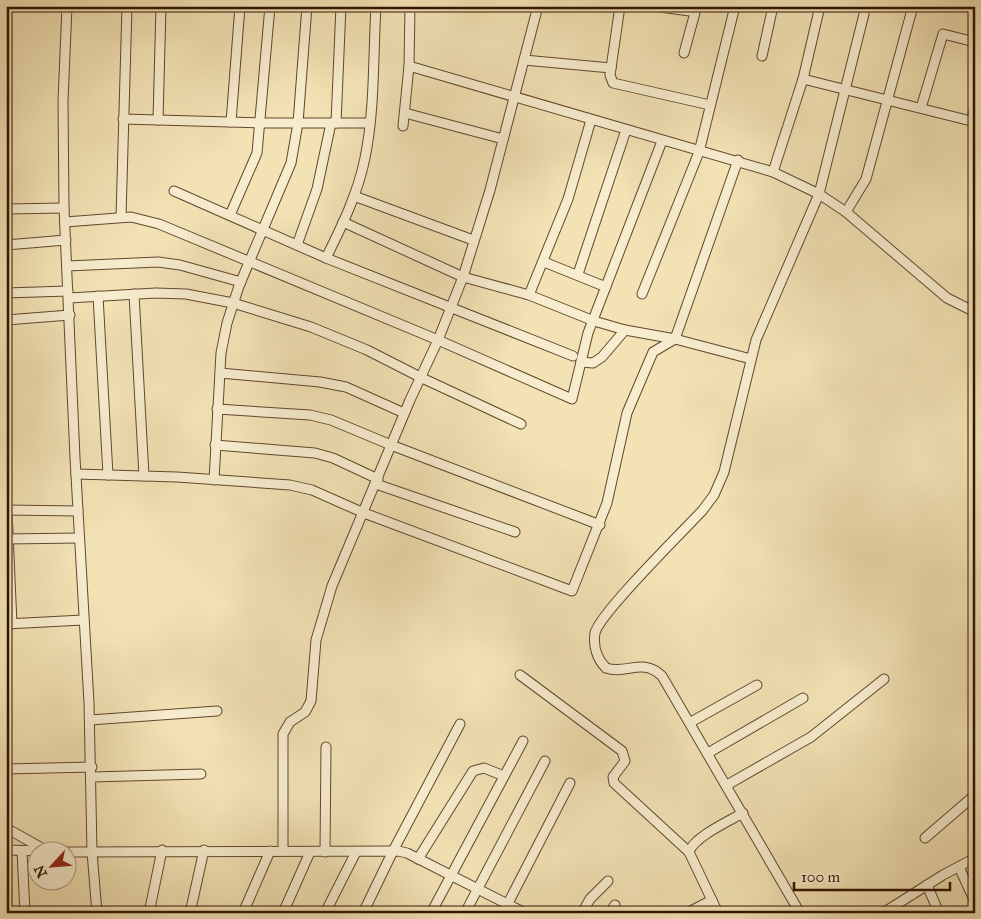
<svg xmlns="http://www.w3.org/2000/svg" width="981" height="919" font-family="'IM FELL Great Primer',serif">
  <rect width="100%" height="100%" fill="#f2e2b4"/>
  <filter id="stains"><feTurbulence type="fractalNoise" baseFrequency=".004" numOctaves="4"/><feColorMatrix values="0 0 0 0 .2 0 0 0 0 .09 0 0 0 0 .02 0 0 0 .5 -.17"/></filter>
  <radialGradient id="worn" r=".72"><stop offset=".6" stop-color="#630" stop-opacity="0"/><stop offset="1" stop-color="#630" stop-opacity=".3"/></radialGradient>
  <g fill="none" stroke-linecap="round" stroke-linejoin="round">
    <!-- minor casing -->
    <g stroke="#61472d" stroke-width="11">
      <g id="minor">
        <path d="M67,6l-4,95 1,107 11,250 14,245 3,149 5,61"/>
        <path d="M620,6l-10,69 3,8 97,22"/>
        <path d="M652,6l38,5 7,-5"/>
        <path d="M864,14l-45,180 27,18 101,86 28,14"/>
        <path d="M684,53l12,-44"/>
        <path d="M762,56l11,-50"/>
        <path d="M524,60l87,8"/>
        <path d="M409,66l364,106"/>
        <path d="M803,79l17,-73"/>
        <path d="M921,108l22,-74 32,8"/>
        <path d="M405,113l98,26"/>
        <path d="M123,119l138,4h109"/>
        <path d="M158,120l3,-114"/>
        <path d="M972,121l3,-16"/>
        <path d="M231,122l9,-116"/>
        <path d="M336,123l5,-117"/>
        <path d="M403,126l6,-60 1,-60"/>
        <path d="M174,191l152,67 247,98"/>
        <path d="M354,196l119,44"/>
        <path d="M6,209l58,-1"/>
        <path d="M846,212l20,-33 47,-173"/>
        <path d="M230,215l27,-62 13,-147"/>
        <path d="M121,217l6,-211"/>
        <path d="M65,222l66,-5 28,7 279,116 134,59 16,-66 74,-192"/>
        <path d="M343,222l120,55 66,18 65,26 31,9 50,9 76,20"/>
        <path d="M6,245l60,-5"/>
        <path d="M297,245l20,-56 14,-66"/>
        <path d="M326,258c16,-32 32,-65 39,-100 10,-49 8,-102 11,-152"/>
        <path d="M544,262l62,25"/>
        <path d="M67,266l91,-4 22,3 61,17"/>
        <path d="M578,274l48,-144"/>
        <path d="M6,293l62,-2"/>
        <path d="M134,294l10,182"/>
        <path d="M642,294l57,-142 36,-146"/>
        <path d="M529,295l39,-96 23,-79"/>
        <path d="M98,296l10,179"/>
        <path d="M69,298l87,-5 30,1 47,9 78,24 56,23 55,28 99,46"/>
        <path d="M6,320l64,-5"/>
        <path d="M581,362l12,1 9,-6 23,-27"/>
        <path d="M220,373l100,9 26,5 58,26"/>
        <path d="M217,409l93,6 21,5 60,25 209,80"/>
        <path d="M215,445l100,8 18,5 45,21"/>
        <path d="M76,474l101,3 113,8 22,5 52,23 208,78 35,-88 20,-90 26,-61 22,-13 63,-179"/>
        <path d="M214,480l7,-127 6,-30 12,-37 52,-123 7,-40 9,-117"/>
        <path d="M376,484l139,48"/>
        <path d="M6,510l72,1"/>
        <path d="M7,510l5,114"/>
        <path d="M6,539l73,-1"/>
        <path d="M6,624l77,-4"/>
        <path d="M520,675l102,76 3,10 -12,16 1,6 75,69"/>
        <path d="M90,720l127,-9"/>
        <path d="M691,722l66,-37"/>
        <path d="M708,753l95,-55"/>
        <path d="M6,769l86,-2"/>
        <path d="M92,777l109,-3"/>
        <path d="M727,785l84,-48 73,-58"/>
        <path d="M6,828l41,23"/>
        <path d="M925,838l50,-43"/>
        <path d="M6,850l40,1"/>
        <path d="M22,851l3,62"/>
        <path d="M283,851v-117l7,-12 15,-10 6,-11 5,-61 16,-54 78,-186 28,-60 25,-63 27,-87 48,-184"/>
        <path d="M68,852l330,-1 9,2 118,60"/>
        <path d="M325,852l1,-105"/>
        <path d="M418,859l55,-88 11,-3 20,8"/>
        <path d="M959,867l16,35"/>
        <path d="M927,885l12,28"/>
        <path d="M149,913l13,-63"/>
        <path d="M190,913l14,-63"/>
        <path d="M243,913l27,-62"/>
        <path d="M283,913l27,-61"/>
        <path d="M325,913l31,-61"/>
        <path d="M363,913l30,-62 67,-127"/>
        <path d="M431,913l92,-172"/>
        <path d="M465,913l80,-152"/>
        <path d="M503,913l67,-130"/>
        <path d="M582,913l8,-14 18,-18"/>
        <path d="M610,913l5,-8"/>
        <path d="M687,913l25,-13"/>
        <path d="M718,913l-29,-61c5,-15 40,-31 54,-39"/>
        <path d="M800,913l-138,-237c-20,-19 -35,-1 -56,-8 -9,-9 -13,-22 -11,-35 4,-19 88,-102 107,-122l12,-16 10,-23 32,-132 63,-146 -46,-22 30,-93 172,43"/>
        <path d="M883,913l60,-38 32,-17"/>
      </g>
    </g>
    <!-- minor -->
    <use href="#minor" stroke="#f7ecce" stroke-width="9"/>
  </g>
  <!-- margin -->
  <rect width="981" height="919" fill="none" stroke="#f2e2b4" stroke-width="25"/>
  <rect x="8" y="8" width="966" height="904" fill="none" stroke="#311300" stroke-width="2.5"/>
  <rect x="12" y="12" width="956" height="894" fill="none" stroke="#311300"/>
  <!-- north arrow -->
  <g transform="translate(52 866) rotate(244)"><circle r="24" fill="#f7ecce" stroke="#a8957c"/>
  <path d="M0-4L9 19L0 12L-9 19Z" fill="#8f2418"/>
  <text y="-8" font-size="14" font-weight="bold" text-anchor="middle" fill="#311300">N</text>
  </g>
  <!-- scale -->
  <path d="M794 882v8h156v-8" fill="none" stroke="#311300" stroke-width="2.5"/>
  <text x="801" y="882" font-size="15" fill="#311300" stroke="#f7ecce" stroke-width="4" paint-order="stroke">100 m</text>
  <rect width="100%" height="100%" filter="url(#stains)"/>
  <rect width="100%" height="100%" fill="url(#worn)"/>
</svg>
